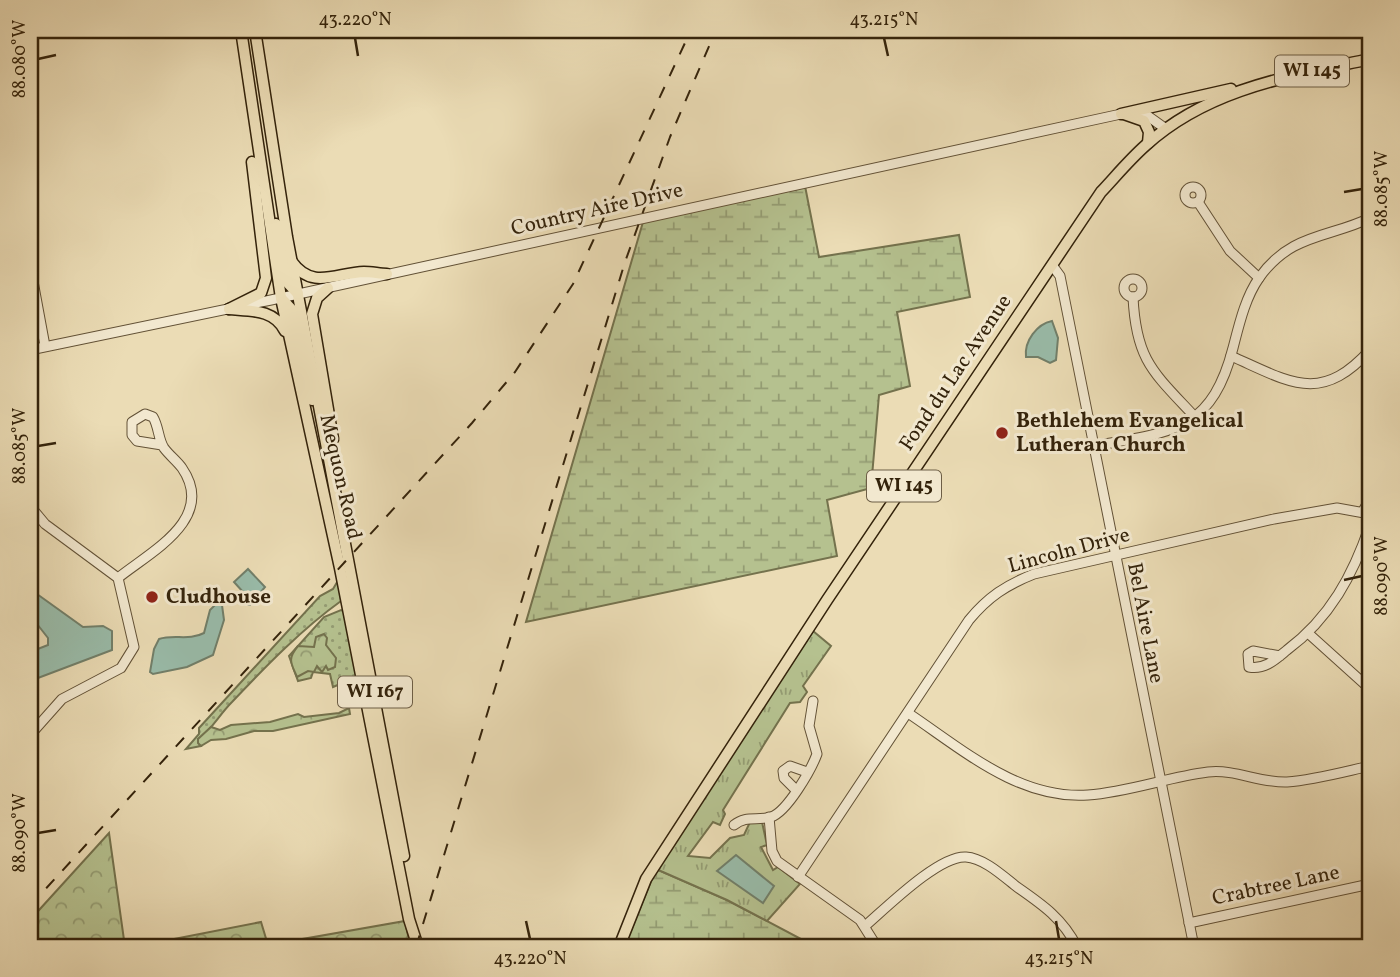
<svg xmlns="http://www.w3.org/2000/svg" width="1400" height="977" font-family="Vollkorn,serif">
  <defs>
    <pattern id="grass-dots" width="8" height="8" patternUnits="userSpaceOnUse" patternTransform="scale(1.75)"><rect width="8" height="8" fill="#b5c18f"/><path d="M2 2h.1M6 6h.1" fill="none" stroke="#949c73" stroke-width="1.8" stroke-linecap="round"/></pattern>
    <pattern id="forest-crowns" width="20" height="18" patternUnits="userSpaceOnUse" patternTransform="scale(1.75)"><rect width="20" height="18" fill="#b5c18f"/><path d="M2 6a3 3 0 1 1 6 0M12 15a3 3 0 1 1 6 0" fill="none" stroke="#949c73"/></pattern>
    <pattern id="wetland-marsh" width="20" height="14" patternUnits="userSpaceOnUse" patternTransform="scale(1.75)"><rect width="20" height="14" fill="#b5c18f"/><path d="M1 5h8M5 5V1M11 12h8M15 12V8" fill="none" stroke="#949c73"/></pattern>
    <pattern id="park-tufts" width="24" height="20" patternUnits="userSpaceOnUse" patternTransform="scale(1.75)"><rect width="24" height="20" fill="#b5c18f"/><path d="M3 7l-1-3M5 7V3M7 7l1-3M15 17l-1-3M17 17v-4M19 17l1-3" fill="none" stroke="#949c73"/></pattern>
  </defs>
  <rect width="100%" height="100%" fill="#ebdcb5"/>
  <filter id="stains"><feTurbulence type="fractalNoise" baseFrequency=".00286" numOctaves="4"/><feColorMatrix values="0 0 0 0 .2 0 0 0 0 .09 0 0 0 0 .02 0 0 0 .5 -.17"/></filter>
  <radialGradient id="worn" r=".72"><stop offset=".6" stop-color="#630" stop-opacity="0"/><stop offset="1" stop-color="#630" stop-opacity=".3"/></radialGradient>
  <!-- grass -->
  <g fill="url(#grass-dots)" stroke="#74724d" stroke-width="2">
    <path d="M339,579l2,22c-39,28 -75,65 -109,101 -14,14 -20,28 -34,37l3,7 -15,3 13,-15v-6l121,-132 13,-7z"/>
    <path d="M341,610l5,3 14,81 -7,2 -4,-2 -2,-13 -14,6 -3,-13 -17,-2 -2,6 -13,3 -9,-25 35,-39z"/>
  </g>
  <!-- forest -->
  <g fill="url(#forest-crowns)" stroke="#74724d" stroke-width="2">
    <path d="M324,634l3,4 -1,7 10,13 -1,9 -7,3 -2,-4 -4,6 -5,-6 -3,6 -6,-1 -11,6c-6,-14 -10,-18 1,-31l16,1 2,-10z"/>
    <path d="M349,708l1,6 -77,17h-19l-28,8 -15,1 -10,6 -3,-3v-4l13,-12 9,3 11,-5 39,-3 28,-8 6,3 35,-4z"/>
    <path d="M109,833l16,114h-95v-27z"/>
    <path d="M405,921l4,19 -2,7h-274l128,-25 7,23z"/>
  </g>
  <!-- wetland -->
  <g fill="url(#wetland-marsh)" stroke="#74724d" stroke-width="2">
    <path d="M805,186l14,71 140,-22 11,62 -73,15 13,74 -31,9 -8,93 -44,12 10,56 -311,66 117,-400z"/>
    <path d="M656,869l71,31 89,47h-192z"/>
  </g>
  <!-- park -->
  <path fill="url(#park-tufts)" stroke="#74724d" stroke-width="2" d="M813,631l18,15 -28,40 4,6 -7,10 -10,1 -67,107 2,4 -5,11 -7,-3 -25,34 22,2 20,-20 14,-3 6,-13h12l5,23 -6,2 12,23 5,-3 22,17 -33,37 -40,-21 -71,-31z"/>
  <!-- water -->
  <g fill="#99bcaa" stroke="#717f6a" stroke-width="2">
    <path d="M1052,321l6,17 -2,22 -6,3 -12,-6h-12c-2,-16 11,-33 26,-36z"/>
    <path d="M248,569l17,18 -15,18h-3l-3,-12 -10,-11z"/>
    <path d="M30,589l53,38 20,-1 9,5v19l-82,31v-29l18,-7v-7l-18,-23z"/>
    <path d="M216,604l6,1 2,15 -11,35 -26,12 -34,7 -3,-2 4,-23 5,-10c15,-5 30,2 45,-6l6,-23z"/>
    <path d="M736,855l38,31 -11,17 -46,-32z"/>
  </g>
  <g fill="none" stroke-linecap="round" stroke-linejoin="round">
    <!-- minor casing -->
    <g stroke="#625136" stroke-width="11">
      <g id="minor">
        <circle cx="1193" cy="195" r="8"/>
        <path d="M1198,202l32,49 29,27"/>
        <path d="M30,265l15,81"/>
        <path d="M1052,265l8,11 134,671"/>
        <circle cx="1133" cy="288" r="9"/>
        <path d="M1133,297c3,63 20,75 61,119"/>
        <path d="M30,350l241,-50 850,-186h24l21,15"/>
        <path d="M1231,356c59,26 89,49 139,-6"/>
        <path d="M1094,446c76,-14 117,-13 139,-98 6,-23 12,-50 26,-70 32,-45 70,-40 111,-60"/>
        <path d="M30,506l15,18 73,54 16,69 -13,21 -59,31 -32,36"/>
        <path d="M1363,511l7,-12"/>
        <path d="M118,578c32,-26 99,-59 64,-110 -5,-7 -13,-13 -18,-20 -6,-9 -5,-21 -11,-31l-8,-3 -13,8v13l5,6 25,4"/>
        <path d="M1309,634l61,55"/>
        <path d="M1280,656l-27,-5 -5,3 1,13c16,3 27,-8 38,-17 43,-32 66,-75 83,-125"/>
        <path d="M908,713c54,36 111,87 180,82 41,-3 80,-18 120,-23 28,-3 51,11 79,10 27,-2 56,-10 83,-16"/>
        <path d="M796,790l-12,-12 -1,-7 7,-5 17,6"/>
        <path d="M769,817l3,34 5,10 83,59 17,27"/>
        <path d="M734,825c12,-10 23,-4 37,-8 16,-5 40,-47 46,-63l-8,-28 4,-25"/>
        <path d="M798,877l171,-257c19,-23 37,-35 65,-46l240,-55 63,-11 33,6"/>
        <path d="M1189,923l181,-39"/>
        <path d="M865,926c21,-18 74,-71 101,-69 18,1 38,20 51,30 26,18 46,32 60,60"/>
      </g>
    </g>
    <!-- major casing -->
    <g stroke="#34230b" stroke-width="13">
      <g id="major">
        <path d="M241,30l40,268 59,270 69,351 9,28"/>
        <path d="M255,30l32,207 117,619"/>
        <path d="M1121,114l110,-25"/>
        <path d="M1124,114l20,7 5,11 -1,11"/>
        <path d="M276,224l10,57 12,13"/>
        <path d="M292,262c20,28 44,11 72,10 8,0 16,2 23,2"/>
        <path d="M328,288l-11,10 -5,16 21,125"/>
        <path d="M281,298l11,12 20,90"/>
        <path d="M229,309l32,-16 5,-15 -14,-116"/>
        <path d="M229,309c22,2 45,0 56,22"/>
        <path d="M619,947l27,-68 181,-279 274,-408c15,-16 29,-33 45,-47 63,-57 145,-69 224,-86"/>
      </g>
    </g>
    <!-- minor -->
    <use href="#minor" stroke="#f2e8cf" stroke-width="9"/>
    <!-- major -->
    <use href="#major" stroke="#ebdcb5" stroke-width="10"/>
    <!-- rail -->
    <g stroke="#34230b" stroke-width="2" stroke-dasharray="12 12" stroke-linecap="butt">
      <path d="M30,906l442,-483 43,-51 58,-88 118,-254"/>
      <path d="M416,947l209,-685 45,-125 46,-107"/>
    </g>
  </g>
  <!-- ticks -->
  <path fill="none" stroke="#34230b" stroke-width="2.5" d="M355,38l3,18M884,38l4,18M38,59l18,-4M1344,192l18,-3M38,446l18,-3M1344,580l18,-4M38,833l18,-3M526,921l4,18M1056,921l3,18"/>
  <!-- markers -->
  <g fill="#8f2418" stroke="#f2e8cf" stroke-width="2.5">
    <circle cx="1002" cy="433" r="7"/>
    <circle cx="152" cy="597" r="7"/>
  </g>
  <g text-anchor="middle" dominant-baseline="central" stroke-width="6" stroke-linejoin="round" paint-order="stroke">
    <!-- shield labels -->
    <g fill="#f2e8cf" stroke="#6d5e46" stroke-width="2">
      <rect x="1275" y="55.5" width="74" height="31" rx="5"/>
      <rect x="867" y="470.5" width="74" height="31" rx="5"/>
      <rect x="338" y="676.5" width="74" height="31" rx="5"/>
    </g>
    <g font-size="19" font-weight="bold" fill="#34230b">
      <text x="1312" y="71">WI 145</text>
      <text x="904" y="486">WI 145</text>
      <text x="375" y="692">WI 167</text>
    </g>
    <!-- street labels -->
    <g font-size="21" fill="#34230b" stroke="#f2e8cf">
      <text transform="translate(597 210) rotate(-13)">Country Aire Drive</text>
      <text transform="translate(956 373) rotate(-56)">Fond du Lac Avenue</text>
      <text transform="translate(340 477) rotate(77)">Mequon Road</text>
      <text transform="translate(1069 551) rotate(-15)">Lincoln Drive</text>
      <text transform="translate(1145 623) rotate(79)">Bel Aire Lane</text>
      <text transform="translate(1276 886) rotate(-12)">Crabtree Lane</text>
    </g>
    <!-- poi labels -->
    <g font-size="21" font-weight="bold" fill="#34230b" stroke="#f2e8cf" text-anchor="start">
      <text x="1016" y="421">Bethlehem Evangelical<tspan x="1016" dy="24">Lutheran Church</tspan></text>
      <text x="166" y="597">Cludhouse</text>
    </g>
  </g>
  <!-- margin -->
  <rect width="1400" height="977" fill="none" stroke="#ebdcb5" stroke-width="77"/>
  <rect x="38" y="38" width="1324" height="901" fill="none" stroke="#34230b" stroke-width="2.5"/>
  <g font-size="18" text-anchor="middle" fill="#34230b">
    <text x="355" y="25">43.220°N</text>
    <text x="884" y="25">43.215°N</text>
    <text transform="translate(19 59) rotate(-90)" y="6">88.080°W</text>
    <text transform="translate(1381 189) rotate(-90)" y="6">88.085°W</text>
    <text transform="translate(19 446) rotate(-90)" y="6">88.085°W</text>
    <text transform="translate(1381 576) rotate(-90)" y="6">88.090°W</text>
    <text transform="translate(19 833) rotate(-90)" y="6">88.090°W</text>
    <text x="530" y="964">43.220°N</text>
    <text x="1059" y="964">43.215°N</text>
  </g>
  <rect width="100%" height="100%" filter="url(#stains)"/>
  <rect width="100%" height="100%" fill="url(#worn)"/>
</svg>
